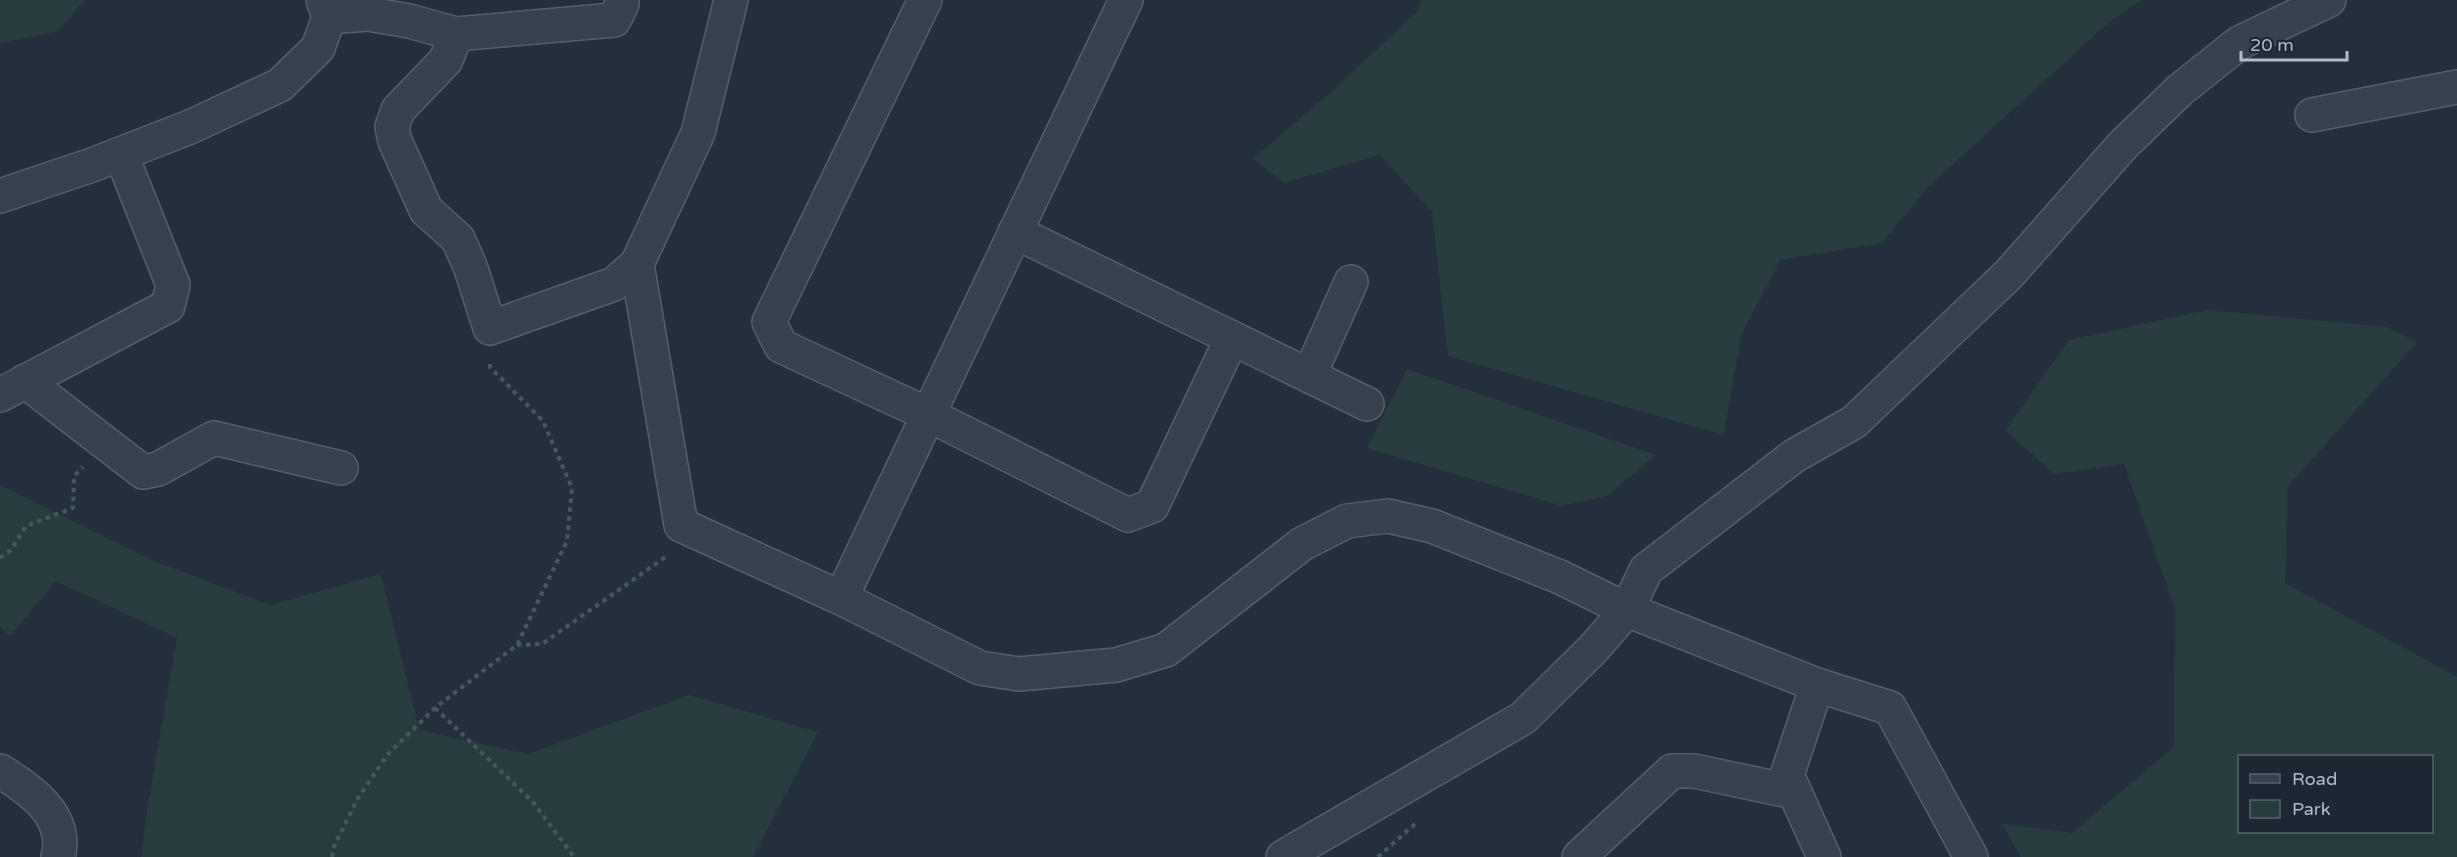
<svg xmlns="http://www.w3.org/2000/svg" width="2457" height="857" font-family="'Varela Round',sans-serif">
  <rect width="100%" height="100%" fill="#242f3e"/>
  <!-- green -->
  <g fill="#263c3f" fill-rule="evenodd">
    <path d="M0,0h85l-27,31 -58,12z"/>
    <path d="M1421,0h721l-33,22 -181,165 -46,56 -102,17 -39,76 -17,99 -276,-79 -16,-145 -53,-56 -95,28 -31,-24 78,-67 87,-81z"/>
    <path d="M2208,310l179,17 30,15 -129,144 -3,97 172,94v180h-436l-19,-33 70,9 102,-86 1,-138 -51,-145 -69,10 -50,-43 64,-91zM2240,756h192v76h-192z"/>
    <path d="M1407,369l249,86 -49,41 -45,10 -195,-58z"/>
    <path d="M0,485l152,75 118,45 111,-31 38,156 109,24 161,-59 129,37 -65,125h-612l7,-53 29,-166 -121,-57 -46,55 -10,-9z"/>
  </g>
  <g fill="none" stroke-linecap="round" stroke-linejoin="round">
    <!-- minor casing -->
    <g stroke="#565f6c" stroke-width="36">
      <g id="minor">
        <path d="M925,0l-156,322 12,24 146,68 201,101 24,-9 80,-168"/>
        <path d="M329,17l39,-3 41,7 47,13 158,-14 8,-16v-4"/>
        <path d="M456,34l-10,26 -48,50 -6,17 3,14 31,69 32,29 12,27 20,62 124,-44 23,-20 61,-131 33,-133"/>
        <path d="M2312,115l145,-28"/>
        <path d="M0,196l92,-31 98,-38 90,-42 38,-37 11,-31 -6,-17"/>
        <path d="M1015,232l352,172"/>
        <path d="M637,264l44,261 160,73 139,70 39,6 97,-9 50,-15 136,-106 45,-23 41,-5 44,10 128,51 67,33 190,75 73,23 81,149"/>
        <path d="M1309,376l42,-94"/>
        <path d="M25,381l118,91 15,-3 56,-31 127,30"/>
        <path d="M0,395l168,-89 5,-21 -52,-131"/>
        <path d="M841,598l285,-598"/>
        <path d="M1817,685l-30,90 37,82"/>
        <path d="M0,771c30,18 69,45 58,86"/>
        <path d="M1283,857l240,-139 70,-69 34,-39 19,-40 148,-114 60,-34 155,-148 114,-129 57,-55 59,-47 90,-43"/>
        <path d="M1579,857l93,-86h22l100,21"/>
      </g>
    </g>
    <!-- path -->
    <g stroke="#44595c" stroke-width="4" stroke-dasharray="4.5 4.5" stroke-linecap="butt">
      <path d="M0,558l11,-8 15,-24 47,-18 1,-32 9,-9"/>
      <path d="M517,645l25,-1 125,-88"/>
      <path d="M435,708l98,94 41,55"/>
      <path d="M332,857l2,-11 24,-48 30,-44 47,-46 82,-63 50,-104 5,-53 -29,-67 -53,-54v-5"/>
      <path d="M1378,857l38,-34"/>
    </g>
    <!-- minor -->
    <use href="#minor" stroke="#38414e" stroke-width="33"/>
  </g>
  <!-- legend -->
  <rect x="2238" y="755" width="195" height="78" fill="#1d2633" stroke="#59626f" stroke-width="1.5"/>
  <rect x="2250" y="774" width="30" height="9" fill="#38414e" stroke="#59626f" stroke-width="1.5"/>
  <text x="2292" y="785" font-size="18" fill="#b4bcc9">Road</text>
  <rect x="2250" y="800" width="30" height="18" fill="#263c3f" stroke="#59626f" stroke-width="1.5"/>
  <text x="2292" y="815" font-size="18" fill="#b4bcc9">Park</text>
  <!-- scale -->
  <path d="M2241 51v9h106v-9" fill="none" stroke="#b4bcc9" stroke-width="3"/>
  <text x="2250" y="51" font-size="18" fill="#b4bcc9" stroke="#1d2633" stroke-width="4.5" paint-order="stroke">20 m</text>
</svg>
